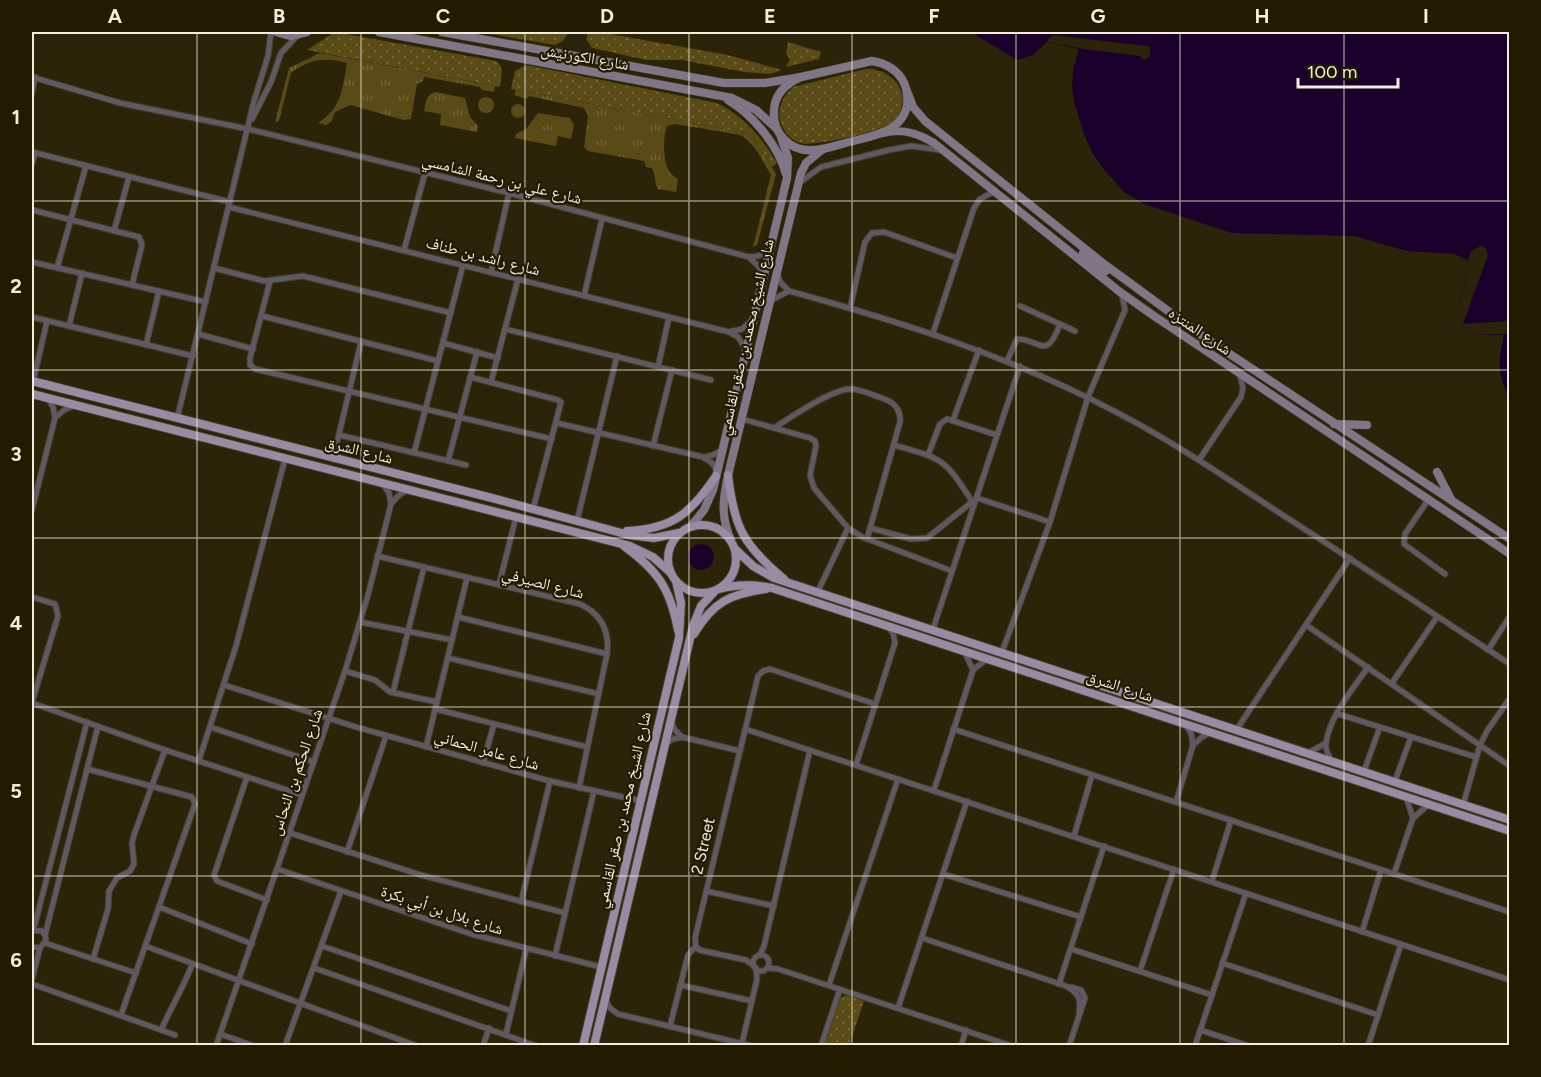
<svg xmlns="http://www.w3.org/2000/svg" width="1541" height="1077" font-family="Figtree,'Noto Naskh Arabic',sans-serif">
  <defs>
    <pattern id="grass-dots" width="8" height="8" patternUnits="userSpaceOnUse" patternTransform="scale(1.5)"><rect width="8" height="8" fill="#5a4a15"/><path d="M2 2h.1M6 6h.1" fill="none" stroke="#726437" stroke-width="1.8" stroke-linecap="round"/></pattern>
    <pattern id="park-tufts" width="24" height="20" patternUnits="userSpaceOnUse" patternTransform="scale(1.5)"><rect width="24" height="20" fill="#5a4a15"/><path d="M3 7l-1-3M5 7V3M7 7l1-3M15 17l-1-3M17 17v-4M19 17l1-3" fill="none" stroke="#726437"/></pattern>
  </defs>
  <rect width="100%" height="100%" fill="#2c2408"/>
  <!-- grass -->
  <g fill="url(#grass-dots)">
    <path d="M335,32l161,29c9,7 5,15 4,26l-193,-37z"/>
    <path d="M479,32h90l-6,9 -8,4z"/>
    <path d="M588,32h11l129,23 54,15 -12,4 -26,-2 -62,-12h-36l-54,-12 -6,-9z"/>
    <path d="M788,42l33,10 -2,7 -33,8 4,-8 -4,-5z"/>
    <path d="M526,65l191,38c28,14 44,34 60,60l-5,4 -21,-33 -240,-45 4,-18z"/>
    <path d="M866,69c29,-1 49,29 28,52 -9,10 -80,26 -94,22 -9,-3 -15,-10 -19,-19 -5,-14 1,-27 12,-37z"/>
    <path d="M848,995l16,6 -14,42 7,2 -34,1 16,-48z"/>
  </g>
  <!-- park -->
  <g fill="url(#park-tufts)">
    <path d="M320,53l175,33 -1,6 -12,-2 -2,-3 -56,-10 -1,4 -6,3 -6,35 -7,1 -54,-15 -15,7 -4,10 -5,3 -8,-2c24,-16 24,-33 29,-60 -21,-6 -38,-4 -56,10l-12,48 -4,1 14,-54z"/>
    <path d="M516,90l235,44 25,40 -19,71 -4,2 18,-72c-9,-15 -16,-32 -31,-40l-65,-11 -8,2c-4,9 -4,33 1,43 2,5 5,7 10,10l-2,13 -18,-3c-4,-7 -2,-13 -6,-21l-6,-1 -2,-6 -56,-10 -4,-4 4,-30 -4,-9 -55,-12 -2,3 -13,-4z"/>
    <path d="M436,92l29,6 5,19 8,9 -1,6 -37,-7 1,-11 -17,-3c2,-9 2,-17 12,-19z"/>
    <circle cx="486" cy="105" r="8"/>
    <circle cx="518" cy="111" r="7"/>
    <path d="M538,113l32,5 4,7 -3,14 -13,-3 -2,10 -41,-8 1,-4 10,-5z"/>
  </g>
  <!-- water -->
  <g fill="#1a002a">
    <path d="M971,32h538v366c-12,-27 -11,-35 -5,-63l-39,-1 -13,-5 12,-40 4,-29 -14,-6 -47,-3 -53,-15 -122,-3 -88,-29 -20,-12 -19,-21 -12,-17 -9,-20 -10,-32 -2,-14 1,-19 6,-20 -32,-7 -14,13 -16,5z"/>
    <circle cx="701" cy="557" r="13"/>
  </g>
  <!-- pier -->
  <g fill="#2c2408">
    <path d="M1054,35l92,11h3l1,7 -1,4 -5,3 -4,-4 -56,-7 -37,-7 3,-5z"/>
    <path d="M1481,246l5,2 2,7 -25,69 46,-3v13h-44l-13,-5 12,-40 4,-29 3,-9z"/>
  </g>
  <g fill="none" stroke-linecap="round" stroke-linejoin="round">
    <!-- street casing -->
    <g stroke="#484026" stroke-width="7">
      <g id="street">
        <path d="M32,77l88,26 128,26 261,64 240,64 9,-1 12,-7"/>
        <path d="M32,93l3,-16"/>
        <path d="M252,119l19,-37 10,-29 16,-17"/>
        <path d="M32,152l198,50"/>
        <path d="M32,164l3,-11"/>
        <path d="M799,183l22,-16 68,-17 22,-4 29,4"/>
        <path d="M229,207l500,125 9,5 8,13"/>
        <path d="M32,210l107,27 3,8 -10,40"/>
        <path d="M114,231l15,-54"/>
        <path d="M404,250l21,-77"/>
        <path d="M750,258l9,9 5,9"/>
        <path d="M32,262l174,40"/>
        <path d="M57,268l29,-102"/>
        <path d="M214,268l50,13 39,-5 148,37"/>
        <path d="M491,272l18,-79"/>
        <path d="M777,274l4,9 8,8c113,31 223,66 327,121 56,29 109,65 162,100 78,50 154,101 232,152"/>
        <path d="M270,281l-20,77v7l5,4 297,70"/>
        <path d="M584,296l18,-77"/>
        <path d="M770,301l19,-10"/>
        <path d="M1020,306l55,25"/>
        <path d="M850,308l15,-66 7,-9 12,-1 73,26"/>
        <path d="M262,316l176,45"/>
        <path d="M32,317l161,39"/>
        <path d="M69,326l13,-53"/>
        <path d="M505,329l206,51"/>
        <path d="M729,332l13,-3 10,-9"/>
        <path d="M933,333l41,-125 6,-9 15,-8"/>
        <path d="M198,334l55,15"/>
        <path d="M443,343l55,15"/>
        <path d="M146,345l13,-54"/>
        <path d="M1007,361l10,-22c23,0 29,23 43,-15"/>
        <path d="M658,367l11,-50"/>
        <path d="M470,377l88,23 3,2 -28,107"/>
        <path d="M33,382l14,-61"/>
        <path d="M491,382l27,-103"/>
        <path d="M55,418l9,-8 9,-4"/>
        <path d="M177,419l77,-318 14,-45 3,-24"/>
        <path d="M742,419l68,19 5,3 1,5 -6,29 4,13 34,40 14,9 90,34"/>
        <path d="M953,420l26,-70"/>
        <path d="M557,423l146,34 9,6 5,8"/>
        <path d="M774,428c17,-11 58,-39 76,-39 11,0 22,6 32,9 12,4 19,11 18,24l-33,117"/>
        <path d="M339,435l127,30"/>
        <path d="M894,445c50,14 51,14 79,58"/>
        <path d="M653,446l19,-76"/>
        <path d="M414,453l49,-188"/>
        <path d="M928,455l12,-31 7,-5 50,16"/>
        <path d="M705,457l8,-2 9,-5"/>
        <path d="M333,459l28,-117"/>
        <path d="M1199,460l42,-63 2,-9 -3,-13"/>
        <path d="M448,461l29,-109"/>
        <path d="M977,498l73,24"/>
        <path d="M1428,500l-23,34 -1,10 41,30"/>
        <path d="M391,504l7,-8 9,-6"/>
        <path d="M32,510l23,-92 -2,-11 -5,-8"/>
        <path d="M577,521l40,-165"/>
        <path d="M870,528l41,11 16,-1 45,-36"/>
        <path d="M377,556l203,48c21,10 30,27 27,50l-28,134"/>
        <path d="M499,585l17,-68"/>
        <path d="M818,591l30,-63"/>
        <path d="M32,597l23,7 3,12 -26,86"/>
        <path d="M458,617l149,37"/>
        <path d="M360,622l92,18"/>
        <path d="M1306,625l204,141"/>
        <path d="M933,629l87,-263"/>
        <path d="M1488,650l22,-34"/>
        <path d="M1002,652l48,-130 38,-125 37,-87 -3,-15"/>
        <path d="M965,653l8,17"/>
        <path d="M448,658l151,36"/>
        <path d="M345,671l30,9 15,12 47,10"/>
        <path d="M1392,683l45,-66"/>
        <path d="M224,685l132,42 194,54 91,20"/>
        <path d="M393,692l31,-125"/>
        <path d="M32,703l133,47 137,45"/>
        <path d="M435,709l152,38"/>
        <path d="M1338,714l138,43"/>
        <path d="M671,722l4,8 7,7"/>
        <path d="M210,727l104,35"/>
        <path d="M745,729l765,251"/>
        <path d="M953,729l557,183"/>
        <path d="M1237,729l113,-171"/>
        <path d="M665,744l8,-5 9,-2 58,14"/>
        <path d="M1193,745l9,-8 9,-5"/>
        <path d="M426,747l41,-169"/>
        <path d="M1308,753l18,-10"/>
        <path d="M199,760l37,-114 49,-187"/>
        <path d="M1332,761c-4,-6 -7,-12 -6,-18 4,-28 27,-54 42,-76"/>
        <path d="M483,763l11,-39"/>
        <path d="M856,765l39,-122 -2,-10 -4,-5"/>
        <path d="M87,769l105,28 3,7 -74,211"/>
        <path d="M1364,771l16,-44"/>
        <path d="M247,777l-33,98 3,6 50,19"/>
        <path d="M1395,781l16,-44"/>
        <path d="M934,790l39,-120 14,-11"/>
        <path d="M1406,797l7,21"/>
        <path d="M1176,802l17,-57 -2,-12 -6,-9"/>
        <path d="M1463,805l17,-60 7,-14 23,-33"/>
        <path d="M290,833l131,42 144,38"/>
        <path d="M1074,836l18,-61"/>
        <path d="M347,852l39,-116"/>
        <path d="M277,869l194,65 130,33"/>
        <path d="M943,874l138,43"/>
        <path d="M1394,874l19,-56 15,-13"/>
        <path d="M1212,881l19,-61"/>
        <path d="M706,891l68,15"/>
        <path d="M521,902l29,-121"/>
        <path d="M159,907l93,37"/>
        <path d="M1362,932l19,-62"/>
        <path d="M45,935l53,-209"/>
        <path d="M922,938l144,48c14,8 15,13 13,28"/>
        <path d="M45,943l91,30"/>
        <path d="M145,946l272,100"/>
        <path d="M322,946l189,65"/>
        <path d="M696,946l-1,-8 63,-262 5,-5 7,-2 105,35"/>
        <path d="M696,946l3,4 47,10 8,6"/>
        <path d="M32,947l8,1 6,-8 -1,-5 -3,-4 -10,-1 3,-6 52,-202"/>
        <path d="M1071,949l141,46"/>
        <path d="M760,955l4,-9 46,-196"/>
        <circle cx="761" cy="963" r="8"/>
        <path d="M555,956l39,-165"/>
        <path d="M93,959l15,-50 1,-18 8,-13 13,-7 4,-7 -2,-21 2,-8 31,-85"/>
        <path d="M1222,963l156,52"/>
        <path d="M314,968l223,78"/>
        <path d="M768,968l10,1 234,77"/>
        <path d="M1140,971l34,-102"/>
        <path d="M32,979l8,-31"/>
        <path d="M32,984l143,51"/>
        <path d="M1059,984l45,-138"/>
        <path d="M680,985l72,16"/>
        <path d="M829,985l69,-206"/>
        <path d="M605,999l5,9 8,6 134,32"/>
        <path d="M898,1008l69,-207"/>
        <path d="M670,1026l18,-71 8,-9"/>
        <path d="M161,1030c10,-22 22,-42 31,-65"/>
        <path d="M1200,1030l49,16"/>
        <path d="M220,1034l34,12"/>
        <path d="M506,1034l20,-84"/>
        <path d="M742,1043l15,-64 -1,-11"/>
        <path d="M216,1046l129,-375 23,-76 23,-91 -2,-11 -6,-9"/>
        <path d="M285,1046l56,-155"/>
        <path d="M483,1046l6,-18"/>
        <path d="M821,1046l19,-57"/>
        <path d="M961,1046l5,-16"/>
        <path d="M1069,1046l16,-48 -4,-8 -10,-3"/>
        <path d="M1195,1046l51,-153"/>
        <path d="M1368,1046l33,-102"/>
      </g>
    </g>
    <!-- secondary casing -->
    <g stroke="#484026" stroke-width="9">
      <g id="secondary">
        <path d="M276,32l14,4 17,-4"/>
        <path d="M379,32l353,66 24,12 20,18"/>
        <path d="M442,32l282,51h41l36,-6"/>
        <path d="M872,61c13,2 23,7 30,18 5,8 6,18 5,27 -6,27 -36,30 -58,36 -12,3 -24,8 -36,8 -23,2 -41,-17 -39,-40 1,-17 13,-27 27,-33z"/>
        <path d="M907,91l6,16 12,14 179,143 97,71 309,204"/>
        <path d="M728,100c25,15 50,45 58,74"/>
        <path d="M882,133c20,-5 36,0 52,10l186,149 34,24 356,238"/>
        <path d="M1083,253l23,18"/>
        <path d="M1334,424l33,1"/>
        <path d="M1437,472l14,27"/>
        <path d="M691,526l13,-16 9,-20 74,-312 1,-20 -7,-21"/>
        <path d="M731,540c-11,-24 -8,-43 -2,-69l72,-298 5,-10 17,-14"/>
      </g>
    </g>
    <!-- primary casing -->
    <g stroke="#484026" stroke-width="10">
      <g id="primary">
        <path d="M32,381l460,117 137,37 25,3 25,-5"/>
        <path d="M32,394l598,152 23,11 18,16"/>
        <path d="M728,475c6,52 15,70 56,104"/>
        <circle cx="702" cy="559" r="34"/>
        <path d="M627,531c46,-2 64,-18 89,-55"/>
        <path d="M624,546c34,25 46,42 54,84"/>
        <path d="M735,549l18,17 21,12 736,242"/>
        <path d="M719,589c18,-5 34,-5 53,-1l738,243"/>
        <path d="M694,634c19,-32 36,-40 72,-45"/>
        <path d="M583,1046l96,-408 2,-35 -5,-22"/>
        <path d="M594,1046l99,-420 8,-20 14,-15"/>
      </g>
    </g>
    <!-- street -->
    <use href="#street" stroke="#5f5964" stroke-width="5"/>
    <!-- secondary -->
    <use href="#secondary" stroke="#7f7688" stroke-width="8"/>
    <!-- primary -->
    <use href="#primary" stroke="#988ca4" stroke-width="8"/>
  </g>
  <!-- grid -->
  <path fill="none" stroke="#f2eddd" stroke-width="1.5" stroke-opacity="0.55" d="M197,32v1014M361,32v1014M525,32v1014M689,32v1014M852,32v1014M1016,32v1014M1180,32v1014M1344,32v1014M32,201h1478M32,370h1478M32,538h1478M32,707h1478M32,876h1478"/>
  <g text-anchor="middle" dominant-baseline="central" stroke-width="4.5" stroke-linejoin="round" paint-order="stroke">
    <!-- street labels -->
    <g font-size="16" fill="#f2eddd" stroke="#221a01">
      <text transform="translate(585 57) rotate(10)">شارع الكورنيش</text>
      <text transform="translate(502 179) rotate(14)">شارع علي بن رحمة الشامسي</text>
      <text transform="translate(483 256) rotate(14)">شارع راشد بن طناف</text>
      <text transform="translate(1200 331) rotate(34)">شارع المنتزه</text>
      <text transform="translate(746 337) rotate(-77)">شارع الشيخ محمد بن صقر القاسمي</text>
      <text transform="translate(359 450) rotate(14)">شارع الشرق</text>
      <text transform="translate(543 583) rotate(14)">شارع الصيرفي</text>
      <text transform="translate(1120 686) rotate(18)">شارع الشرق</text>
      <text transform="translate(487 750) rotate(16)">شارع عامر الحماني</text>
      <text transform="translate(296 772) rotate(-71)">شارع الحكم بن النحاس</text>
      <text transform="translate(623 810) rotate(-77)">شارع الشيخ محمد بن صقر القاسمي</text>
      <text transform="translate(703 846) rotate(-77)">2 Street</text>
      <text transform="translate(442 910) rotate(18)">شارع بلال بن أبي بكرة</text>
    </g>
  </g>
  <!-- border -->
  <rect width="1541" height="1077" fill="none" stroke="#221a01" stroke-width="66"/>
  <!-- scale -->
  <path d="M1298 78v9h100v-9" fill="none" stroke="#f2eddd" stroke-width="3"/>
  <text x="1307" y="78" font-size="18" fill="#f2eddd" stroke="#221a01" stroke-width="4.5" paint-order="stroke">100 m</text>
  <rect x="33" y="33" width="1475" height="1011" fill="none" stroke="#f2eddd" stroke-width="2"/>
  <g font-size="20" text-anchor="middle" font-weight="bold" fill="#f2eddd">
    <text x="115" y="23">A</text>
    <text x="279" y="23">B</text>
    <text x="443" y="23">C</text>
    <text x="607" y="23">D</text>
    <text x="770" y="23">E</text>
    <text x="934" y="23">F</text>
    <text x="1098" y="23">G</text>
    <text x="1262" y="23">H</text>
    <text x="1426" y="23">I</text>
    <text x="16" y="124">1</text>
    <text x="16" y="293">2</text>
    <text x="16" y="461">3</text>
    <text x="16" y="630">4</text>
    <text x="16" y="798">5</text>
    <text x="16" y="967">6</text>
  </g>
</svg>
